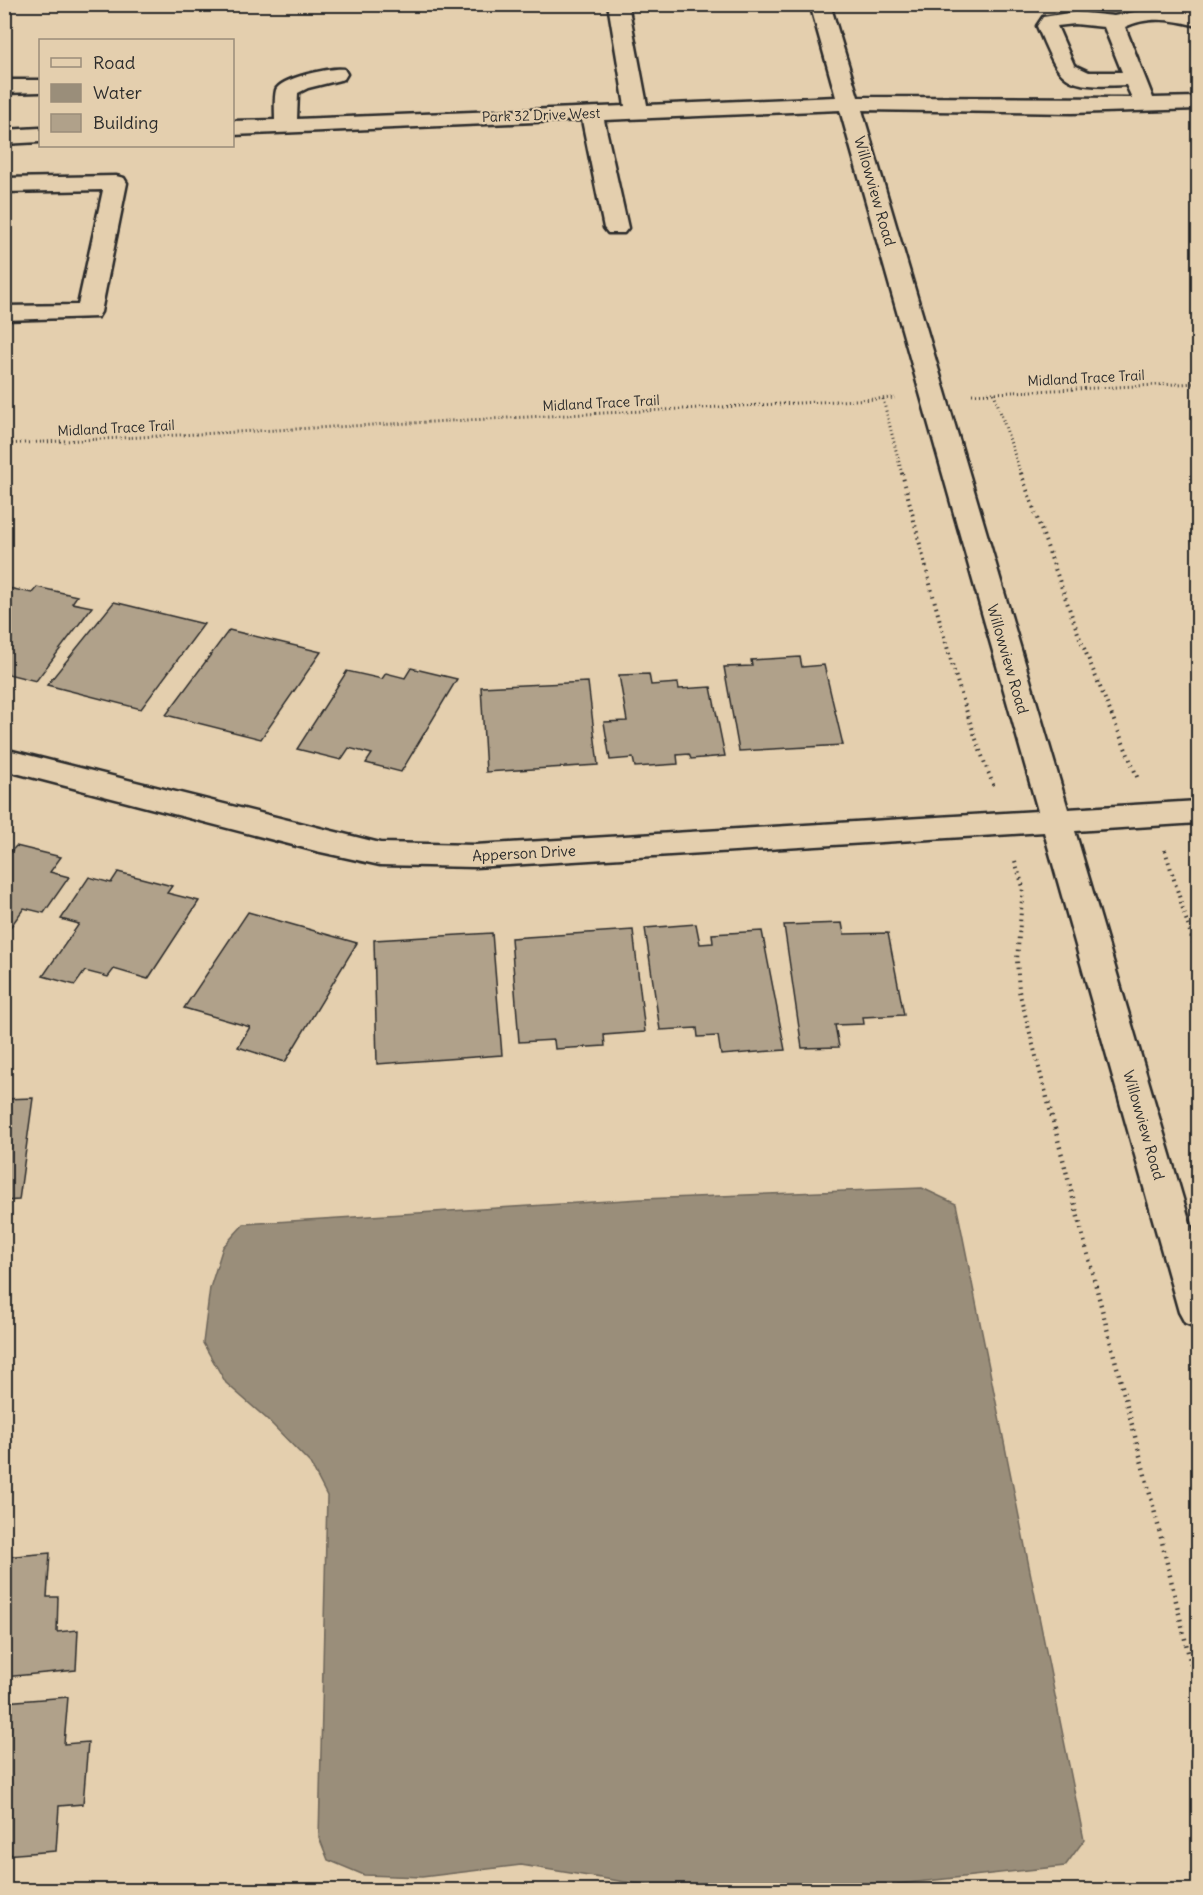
<svg xmlns="http://www.w3.org/2000/svg" width="1203" height="1895" font-family="Delius,sans-serif">
  <rect width="100%" height="100%" fill="#e4cfae"/>
  <filter id="ink" filterUnits="userSpaceOnUse"><feTurbulence type="fractalNoise" baseFrequency=".0167" numOctaves="2"/><feDisplacementMap in="SourceGraphic" scale="12" xChannelSelector="R" yChannelSelector="G"/><feConvolveMatrix kernelMatrix="1 2 1 2 8 2 1 2 1" color-interpolation-filters="sRGB"/></filter>
  <g filter="url(#ink)">
    <!-- water -->
    <path fill="#9a8e7a" stroke="#6e665a" stroke-width="1.5" d="M922,1188l34,16 4,19 124,617 -19,26 -221,24h-131l-57,-3 -135,-22 -99,12 -58,-2 -36,-15 -9,-23 8,-341 -17,-33 -43,-44 -41,-36 -23,-40 7,-55 13,-41 21,-23 397,-25z"/>
    <!-- building -->
    <g fill="#b0a18a" stroke="#2b2b2b" stroke-width="1.5">
      <path d="M4,587l28,6 5,-6 40,9 -5,7 20,4 -56,74 -32,-8z"/>
      <path d="M114,602l90,22 -63,85 -94,-24z"/>
      <path d="M229,630l92,22 -60,87 -95,-24z"/>
      <path d="M800,657l2,10 22,-2 19,80 -104,6 -15,-84 28,-1 -1,-6z"/>
      <path d="M411,668l46,11 -56,93 -35,-9 6,-9 -23,-6 -8,12 -44,-11 50,-78 35,8 4,-6 19,5z"/>
      <path d="M649,674l2,11 27,-2 1,6 32,-2 14,69 -34,3 -2,-5 -12,1 1,9 -43,3 -2,-9 -23,2 -6,-38 23,-1 -8,-46z"/>
      <path d="M588,682l10,83 -112,7 -5,-85z"/>
      <path d="M16,846l45,11 -11,15 19,5 -25,36 -20,-5 -20,28v-77z"/>
      <path d="M118,872l54,14 -5,7 32,8 -51,78 -34,-10 -6,8 -23,-6 -10,14 -32,-9 36,-52 -18,-5 28,-42 22,6z"/>
      <path d="M248,912l109,31 -72,119 -47,-15 12,-20 -66,-19z"/>
      <path d="M842,923l2,11 44,-1 16,82 -41,2 1,7 -29,1 4,22 -37,1 -18,-123z"/>
      <path d="M696,924l4,20 13,-1 -1,-9 50,-3 23,119 -64,5 -3,-19 -20,1 -1,-9 -37,2 -15,-102z"/>
      <path d="M633,930l12,102 -41,3 1,11 -50,3 -1,-9 -35,2 -8,-104z"/>
      <path d="M492,933l10,122 -125,9 -3,-124z"/>
      <path d="M33,1098l-14,102 -15,1v-102z"/>
      <path d="M50,1553l-3,44h11l-1,35 21,-2 -2,40 -72,7v-120z"/>
      <path d="M68,1697l-4,47 24,-2 -5,62 -24,2 -3,45 -52,4v-153z"/>
    </g>
    <g fill="none" stroke-linecap="round" stroke-linejoin="round">
      <!-- minor casing -->
      <g stroke="#2b2b2b" stroke-width="5">
        <g id="minor">
          <path d="M608,4h20l19,101 189,-8 -26,-93h20l28,93 274,1 -6,-13c-64,3 -65,-2 -89,-59l6,-9 32,-5 39,4 41,-8h25l18,4v14c-24,-6 -49,-11 -73,1l28,71 45,-1v12l-126,4 -210,-3 206,699 130,-8v22l-123,8 123,419v78l-13,-5 -6,-11 -135,-480 -569,35 -95,-2 -64,-14 -312,-81v-21l376,94 95,2 563,-34 -198,-701 -236,10 24,108 -4,5h-16l-4,-5 -22,-108 -350,15v-14l43,-1c0,-9 -1,-22 1,-30 4,-12 56,-23 68,-21l3,5 -3,5 -36,9 -10,5 -1,26 328,-13zM1075,24l29,3 18,45h-33l-15,-7 -17,-39z"/>
          <path d="M4,80h36v12l-36,1z"/>
          <path d="M40,128v14l-36,2v-14z"/>
          <path d="M116,176l8,2 3,5 -26,129 -3,5 -94,3v-14l74,-1 25,-115 -99,2v-14z"/>
        </g>
      </g>
      <!-- path-far2 -->
      <g stroke="#2b2b2b" stroke-width="3" stroke-dasharray="1 3" stroke-linecap="butt">
        <path d="M994,393l27,81"/>
        <path d="M972,394l226,-11"/>
        <path d="M883,399l19,75"/>
        <path d="M4,444l891,-46"/>
      </g>
      <!-- path-far1 -->
      <g stroke="#2b2b2b" stroke-width="4" stroke-dasharray="1.5 4.5" stroke-linecap="butt">
        <path d="M902,473c27,106 51,212 92,314"/>
        <path d="M1021,473l58,163 59,143"/>
        <path d="M1165,850l33,108"/>
        <path d="M1015,861l8,26 -6,73 2,31 26,100"/>
      </g>
      <!-- path -->
      <path stroke="#2b2b2b" stroke-width="4.5" stroke-dasharray="1.5 5" stroke-linecap="butt" d="M1045,1090l113,435 40,169"/>
      <!-- minor -->
      <use href="#minor" fill="#e4cfae" fill-rule="evenodd"/>
    </g>
  </g>
  <g text-anchor="middle" dominant-baseline="central" stroke-width="4.5" stroke-linejoin="round" paint-order="stroke">
    <!-- far-street labels -->
    <g font-size="14" fill="#2b2b2b" stroke="#e4cfae">
      <text transform="translate(541 115) rotate(-2)">Park 32 Drive West</text>
      <text transform="translate(1086 378) rotate(-3)">Midland Trace Trail</text>
      <text transform="translate(601 403) rotate(-3)">Midland Trace Trail</text>
      <text transform="translate(116 428) rotate(-3)">Midland Trace Trail</text>
    </g>
    <!-- street labels -->
    <g font-size="15" fill="#2b2b2b" stroke="#e4cfae">
      <text transform="translate(875 191) rotate(74)">Willowview Road</text>
      <text transform="translate(1008 659) rotate(74)">Willowview Road</text>
      <text transform="translate(524 853) rotate(-3)">Apperson Drive</text>
      <text transform="translate(1144 1125) rotate(74)">Willowview Road</text>
    </g>
  </g>
  <!-- margin -->
  <rect width="1203" height="1895" fill="none" stroke="#e4cfae" stroke-width="24"/>
  <rect x="12" y="12" width="1179" height="1871" fill="none" stroke="#2b2b2b" stroke-width="2" filter="url(#ink)"/>
  <!-- legend -->
  <rect x="39" y="39" width="195" height="108" fill="#e4cfae" stroke="#9a8d7a" stroke-width="1.5"/>
  <rect x="51" y="58" width="30" height="9" fill="#e4cfae" stroke="#9a8d7a" stroke-width="1.5"/>
  <text x="93" y="69" font-size="18" fill="#2b2b2b">Road</text>
  <rect x="51" y="84" width="30" height="18" fill="#9a8e7a" stroke="#9a8d7a" stroke-width="1.5"/>
  <text x="93" y="99" font-size="18" fill="#2b2b2b">Water</text>
  <rect x="51" y="114" width="30" height="18" fill="#b0a18a" stroke="#9a8d7a" stroke-width="1.5"/>
  <text x="93" y="129" font-size="18" fill="#2b2b2b">Building</text>
</svg>
